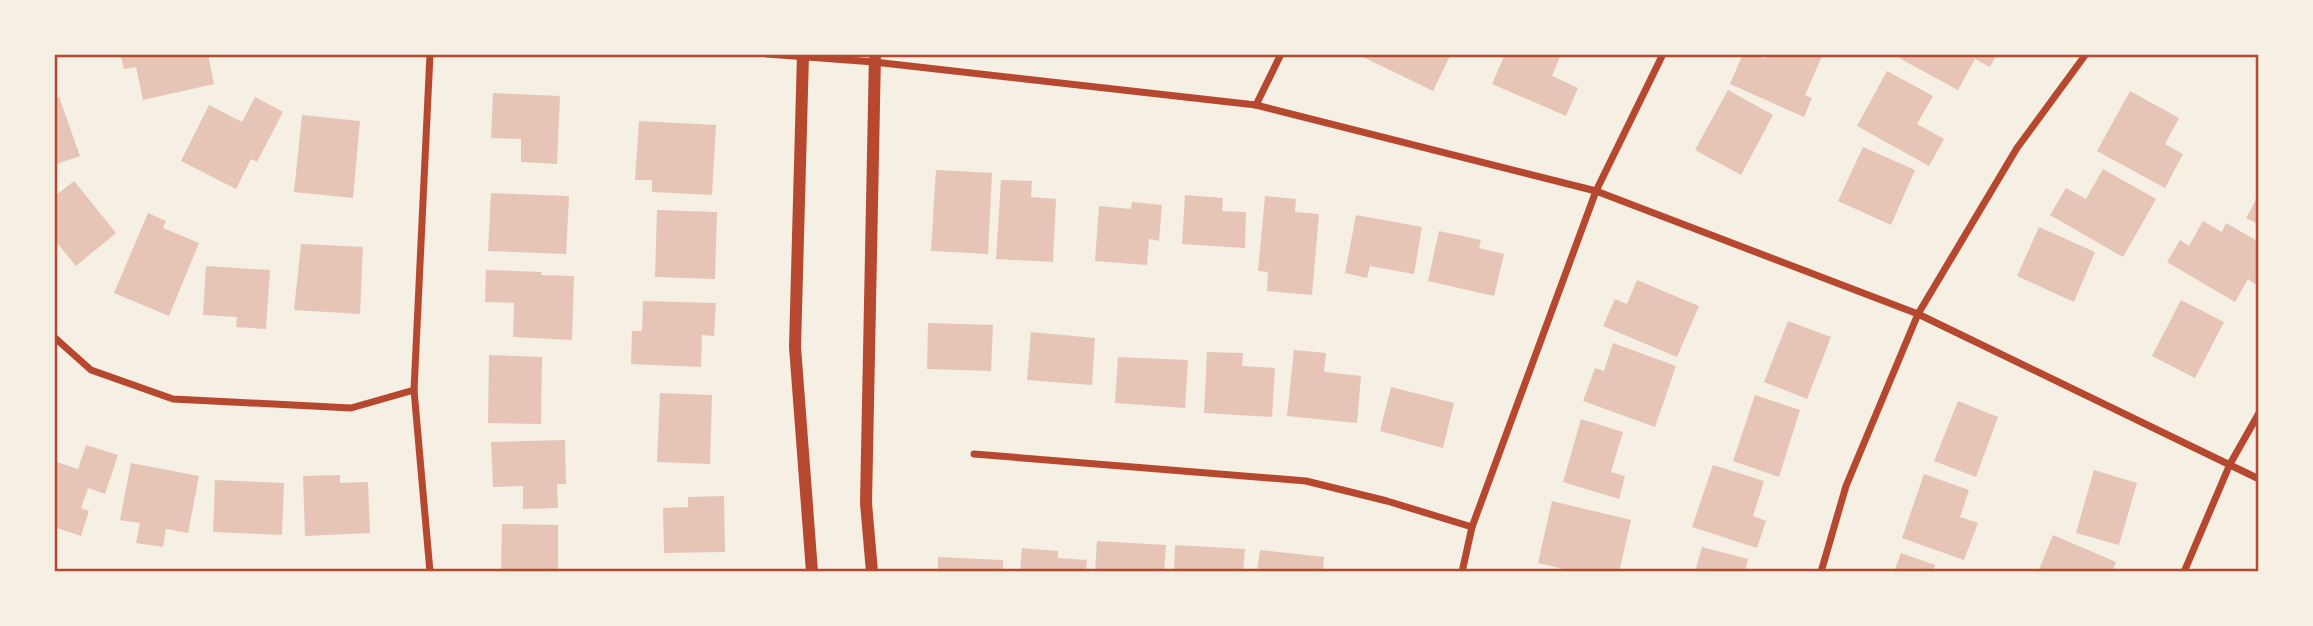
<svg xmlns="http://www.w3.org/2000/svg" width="2313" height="626" font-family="'Times New Roman',serif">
  <rect width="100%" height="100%" fill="#f6efe4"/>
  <!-- building -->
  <g fill="#e6c5b7">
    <path d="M120,54h88l6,30 -71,16 -7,-33 -12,2z"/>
    <path d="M1357,54h94l-18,37z"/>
    <path d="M1505,54h56l-9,22 26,12 -12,28 -74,-32z"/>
    <path d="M1743,54h11l11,5 3,-5h55l-18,41 7,3 -8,19 -74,-33z"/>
    <path d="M1901,54h96l-7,13 -15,-8 -17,31 -59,-32z"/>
    <path d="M1887,71l46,25 -16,28 27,15 -15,27 -72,-40z"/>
    <path d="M1728,90l45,25 -32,60 -46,-25z"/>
    <path d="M2130,91l49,27 -14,26 18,10 -18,34 -68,-37z"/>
    <path d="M493,93l67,3 -3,68 -36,-2v-23l-30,-1z"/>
    <path d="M59,97l21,59 -26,9v-66z"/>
    <path d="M255,97l28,15 -26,50 -6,-3 -15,30 -55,-28 28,-56 33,17z"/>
    <path d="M302,115l58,6 -7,77 -59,-6z"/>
    <path d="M639,121l77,4 -4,70 -60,-3v-12h-17z"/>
    <path d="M1863,147l52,23 -24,55 -53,-24z"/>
    <path d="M2103,169l53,30 -33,58 -73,-42 16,-27 20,11z"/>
    <path d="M936,170l56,3 -4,81 -57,-3z"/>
    <path d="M1001,180l31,1 -1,16 25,2 -3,63 -57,-3z"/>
    <path d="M74,181l42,52 -40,33 -22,-27v-42z"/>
    <path d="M491,193l78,3 -3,58 -78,-3z"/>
    <path d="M2259,194v30l-13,-6z"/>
    <path d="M1185,195l38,3 -1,13 24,1 -1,36 -63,-4z"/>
    <path d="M1265,196l31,3 -1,13 24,2 -7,81 -45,-4 1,-19 -10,-1z"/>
    <path d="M1132,202l30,3 -3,36 -10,-2 -2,26 -52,-4 4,-55 32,3z"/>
    <path d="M657,210l60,2 -2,67 -60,-2z"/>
    <path d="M148,213l18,8 -3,7 36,15 -30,73 -55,-23z"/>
    <path d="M1356,215l66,12 -8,47 -44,-8 -3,12 -22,-5z"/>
    <path d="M2203,221l19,11 4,-9 33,19v35l-4,7 -7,-5 -13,23 -68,-40 13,-22 9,6z"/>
    <path d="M2039,227l56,25 -21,50 -57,-26z"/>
    <path d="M1439,231l42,9 -2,8 25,6 -10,42 -66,-15z"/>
    <path d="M301,244l62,3 -3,67 -66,-4z"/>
    <path d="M206,266l64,4 -4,59 -30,-2 1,-10 -34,-2z"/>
    <path d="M486,270l56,2 -1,3 33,1 -2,64 -59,-3 1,-34 -29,-1z"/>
    <path d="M1637,280l62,26 -22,51 -74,-31 12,-27 12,5z"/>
    <path d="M2181,300l43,22 -29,56 -43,-22z"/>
    <path d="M643,301l73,2 -2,33 -12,-1 -1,32 -70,-3 1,-33h10z"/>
    <path d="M1788,321l43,16 -24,62 -43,-17z"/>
    <path d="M928,323l65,2 -2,46 -64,-2z"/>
    <path d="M1031,332l64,6 -3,47 -65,-5z"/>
    <path d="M1613,343l63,23 -21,61 -72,-26 12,-33 9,3z"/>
    <path d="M1294,350l32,3 -2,19 37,4 -4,47 -70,-7z"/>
    <path d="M1207,352l36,1 -1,13 33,2 -3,49 -68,-4z"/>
    <path d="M489,355l53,2 -1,67 -53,-1z"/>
    <path d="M1118,357l70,3 -3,48 -70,-5z"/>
    <path d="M1391,387l63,16 -11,45 -63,-17z"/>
    <path d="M660,393l52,2 -2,69 -53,-2z"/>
    <path d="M1755,395l45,15 -21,67 -46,-16z"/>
    <path d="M1958,401l40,16 -22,60 -42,-16z"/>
    <path d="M1581,419l42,13 -12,40 14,4 -6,23 -56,-17z"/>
    <path d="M565,440l1,44h-9l1,24 -35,1v-23l-30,1 -2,-45z"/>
    <path d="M86,445l32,10 -13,39 -17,-6 -7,20 8,3 -8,25 -27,-9v-66l24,8z"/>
    <path d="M131,463l68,13 -11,57 -22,-4 -3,18 -27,-4 4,-20 -20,-3z"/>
    <path d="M1713,465l51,16 -11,35 13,5 -9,27 -65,-21z"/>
    <path d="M2094,470l43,13 -18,62 -43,-12z"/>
    <path d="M1924,474l45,16 -9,27 18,6 -14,37 -62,-22z"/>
    <path d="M340,475v8l28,-1 2,51 -65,3 -2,-60z"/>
    <path d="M215,480l69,3 -2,52 -69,-3z"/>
    <path d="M724,496l1,56 -61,1 -1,-45 25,-1v-10z"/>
    <path d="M1552,501l79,19 -12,52h-43l-38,-9z"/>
    <path d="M502,524l56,1v47h-57z"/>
    <path d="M2053,535l63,27 -4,10h-74z"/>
    <path d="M1097,541l69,4 -2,27h-69z"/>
    <path d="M1175,545l70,4 -2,23h-69z"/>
    <path d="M1702,547l46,12 -3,13h-50z"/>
    <path d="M1022,548l36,3v7l29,2 -1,12h-66z"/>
    <path d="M1260,550l64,7 -1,15h-66z"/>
    <path d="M1901,553l34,12 -2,7h-39z"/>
    <path d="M938,557l65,3v12h-65z"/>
  </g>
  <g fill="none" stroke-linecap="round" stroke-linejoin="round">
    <!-- minor -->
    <g stroke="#b5482f" stroke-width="7">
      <path d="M767,54l107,8 382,43 340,86 322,123 341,165"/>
      <path d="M1256,105l25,-51"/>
      <path d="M54,337l37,33 82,29 178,9 63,-18"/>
      <path d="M974,454l332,27 81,20 85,26"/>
      <path d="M430,572l-16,-182 16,-336"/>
      <path d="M1462,572l10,-45 124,-336 67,-137"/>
      <path d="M1821,572l25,-86 72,-172 99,-166 69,-94"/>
      <path d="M2184,572l46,-108 29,-51"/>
    </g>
    <!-- tertiary -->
    <g stroke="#b5482f" stroke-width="12">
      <path d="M803,54l-8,293 17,225"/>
      <path d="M872,572l-6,-69 9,-449"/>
    </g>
  </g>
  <!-- border -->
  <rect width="2313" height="626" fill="none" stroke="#f6efe4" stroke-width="112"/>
  <rect x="56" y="56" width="2201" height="514" fill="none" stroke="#b5482f" stroke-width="2.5"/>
</svg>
